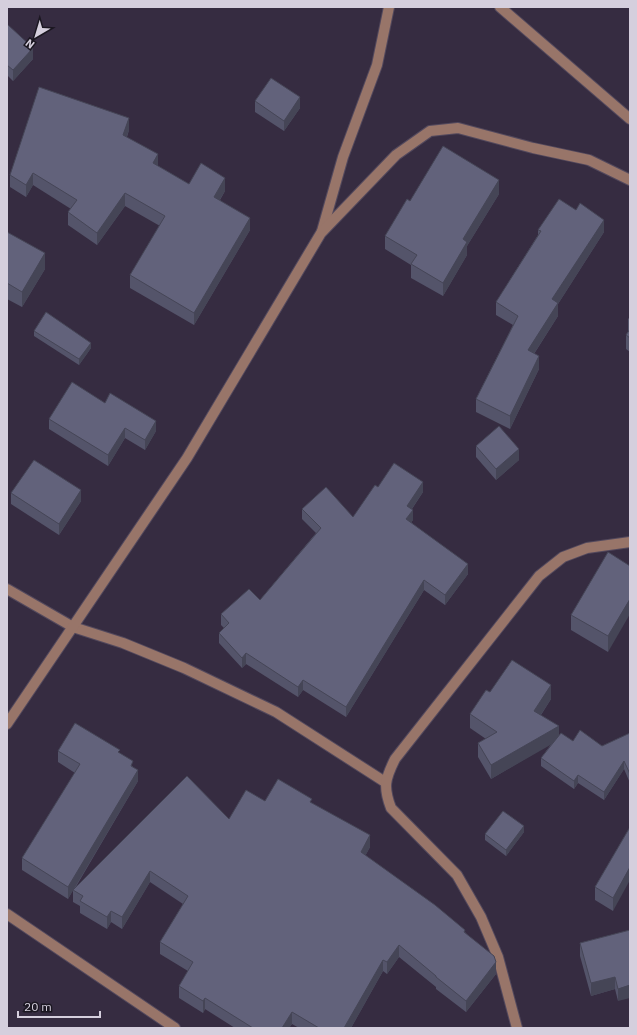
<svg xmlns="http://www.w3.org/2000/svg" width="637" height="1035" font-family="'IBM Plex Sans',sans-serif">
  <rect width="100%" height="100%" fill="#362c41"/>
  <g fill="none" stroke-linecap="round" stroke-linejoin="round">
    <!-- minor casing -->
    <g stroke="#53495d" stroke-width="12">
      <g id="minor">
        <path d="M500,7l130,112"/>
        <path d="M322,231l21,-74 34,-92 12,-58"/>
        <path d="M7,589l66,38 50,16 61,25 92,44 109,70"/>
        <path d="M7,724l180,-266 134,-225 75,-78 34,-24 28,-3 75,20 56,12 41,20"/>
        <path d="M7,914l168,114"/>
        <path d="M517,1028l-19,-71 -17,-40 -24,-42 -66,-67c-8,-21 -6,-29 4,-49l144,-183 24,-19 24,-9 43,-6"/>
      </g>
    </g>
    <!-- minor -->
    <use href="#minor" stroke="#987569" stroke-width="10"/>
  </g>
  <!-- wall -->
  <g fill="#54546a">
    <path d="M7,24l26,35 -20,22 -6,-6z"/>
    <path d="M255,101l45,7 -16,23 -29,-19z"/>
    <path d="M129,130l-2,7 31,29 31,18 36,7 -5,9 30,30 -56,95 -64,-37v-13l30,-49 -35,-20 -28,39 -29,-20v-13l3,-3 -38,-24 -7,12 -16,-10v-12z"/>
    <path d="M499,194l-32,52v9l-24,41 -32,-18v-13l-26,-16v-13l25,-35z"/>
    <path d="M538,230l66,2 -46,72v12l-24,38 5,15 -29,60 -34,-17v-13l37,-74 -17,-10v-13l42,-67z"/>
    <path d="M7,232l38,37 -23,38 -15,-8z"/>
    <path d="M630,317v35l-4,-3v-14l2,-3v-13z"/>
    <path d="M34,331l57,17 -12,17 -45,-29z"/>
    <path d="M105,403l51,28 -11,19 -20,-12 -17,28 -59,-37v-10z"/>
    <path d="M476,446l43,14 -23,20 -20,-23z"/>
    <path d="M378,487l45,5 -11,17 1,11 -2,2 57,52 -23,31 -21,-15 -78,127 -43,-27 -5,7 -52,-33 -4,4 -23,-25v-10l5,-5 -3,-3v-11l39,-14 56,-67 -14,-14v-10l51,8z"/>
    <path d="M11,493l70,8 -22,34 -48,-31z"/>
    <path d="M630,566l-22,86 -37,-22v-15z"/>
    <path d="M490,692l61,7 -10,16 18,20 14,6 29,5 28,-13v50l-6,-14 -20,31 -26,-17 -4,6 -33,-23v-8l11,-15 -61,36 -13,-22v-14l8,-4 -16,-11v-14z"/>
    <path d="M58,751l62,2 13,14 5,14 -64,109 155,-71 36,-18 47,2 58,44 -5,9 100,76 31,42 -30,38 -30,-23v-2l-37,-30 -12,17 -4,-3 -32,57h-52l-7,-4 -3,4h-54l-30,-19 -2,4 -24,-15v-12l9,-15 -28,-17v-12l23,-38 -33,-22 -28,47 -11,-7 -4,7 -27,-16v-7l-7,-4v-12l-5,9 -46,-29v-12l53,-85 -17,-11z"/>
    <path d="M630,827l-17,84 -18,-11v-13z"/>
    <path d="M524,832l-18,24 -21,-16v-6z"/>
    <path d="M630,930l-12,71 -3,-12 -24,7 -11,-40v-13z"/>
  </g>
  <!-- shaded-wall -->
  <g fill="#454556">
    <path d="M33,48v11l-20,22v-11z"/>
    <path d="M300,97v11l-16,23v-10z"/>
    <path d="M129,118v12l-6,17v-12z"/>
    <path d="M158,154v13l-5,-4z"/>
    <path d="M33,173v12l-7,12v-12z"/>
    <path d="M225,178v13l-11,18v-12z"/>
    <path d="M499,180v14l-32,52v9l-24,41v-13l20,-44z"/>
    <path d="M125,193v13l-28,39v-12z"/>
    <path d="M250,218v12l-56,95v-12z"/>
    <path d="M604,220v12l-46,72v12l-30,47v-13l24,-51z"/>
    <path d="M45,253v16l-23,38v-15z"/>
    <path d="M91,343v5l-12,17v-6z"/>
    <path d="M539,356v13l-29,60v-13z"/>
    <path d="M156,421v10l-11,19v-10z"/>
    <path d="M125,428v10l-17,28v-11z"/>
    <path d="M519,449v11l-23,20v-11z"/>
    <path d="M423,482v10l-16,24v-10z"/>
    <path d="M81,490v11l-22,34v-11z"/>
    <path d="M413,510v10l-7,9v-10z"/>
    <path d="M468,564v10l-23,31v-10z"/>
    <path d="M424,580v10l-78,127v-10z"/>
    <path d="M630,599v15l-22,38v-16z"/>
    <path d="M246,653v11l-4,4v-10z"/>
    <path d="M303,680v10l-5,7v-10z"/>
    <path d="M551,685v14l-17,26v-14z"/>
    <path d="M559,726v14l-68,39v-14z"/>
    <path d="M624,761v8l-20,31v-8z"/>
    <path d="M138,770v11l-70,118v-12z"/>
    <path d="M578,775v8l-4,6v-8z"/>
    <path d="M524,826v6l-18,24v-6z"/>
    <path d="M370,835v12l-9,17v-12z"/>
    <path d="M630,867v13l-17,31v-13z"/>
    <path d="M150,871v11l-28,47v-12z"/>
    <path d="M111,911v11l-4,7v-12z"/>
    <path d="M399,945v12l-12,17v-12z"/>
    <path d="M383,960v11l-32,57h-7z"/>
    <path d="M496,962v12l-30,38v-11z"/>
    <path d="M615,977v12l-24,7v-13z"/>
    <path d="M630,985v13l-12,3v-12z"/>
    <path d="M205,998v11l-2,4v-12z"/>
    <path d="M292,1012v12l-3,4h-7z"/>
  </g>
  <!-- building -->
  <g fill="#62627b" stroke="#454556">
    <path d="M7,24l26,24 -20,22 -6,-5z"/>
    <path d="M271,78l29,19 -16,24 -29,-20z"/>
    <path d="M39,87l90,31 -6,17 35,19 -5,9 36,21 12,-21 24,15 -11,19 36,21 -56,95 -64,-38 35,-59 -40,-23 -28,40 -29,-21 9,-12 -44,-27 -7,12 -16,-10z"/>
    <path d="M443,146l56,34 -36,59 4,3 -24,41 -32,-19 6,-9 -32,-19 22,-37 3,2z"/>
    <path d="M559,199l17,11 4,-7 24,17 -52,79 6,4 -30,47 11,6 -29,60 -34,-17 42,-83 -22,-14 45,-71 -3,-1z"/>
    <path d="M7,232l38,21 -23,39 -15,-9z"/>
    <path d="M46,312l45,31 -12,16 -45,-28z"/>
    <path d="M630,329v9l-4,-3z"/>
    <path d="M72,382l33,21 5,-10 46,28 -11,19 -20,-12 -17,27 -59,-36z"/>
    <path d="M499,426l20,23 -23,20 -20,-23z"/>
    <path d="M34,460l47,30 -22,34 -48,-31z"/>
    <path d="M394,463l29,19 -16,24 6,4 -7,9 62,45 -23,31 -21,-15 -78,127 -43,-27 -5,7 -52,-34 -4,5 -23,-25 10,-10 -8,-9 28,-25 11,11 61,-72 -19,-19 24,-22 27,30 22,-32 3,2z"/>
    <path d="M608,552l22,14v33l-22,37 -37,-21z"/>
    <path d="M512,660l39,25 -17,26 25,15 -68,39 -13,-22 19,-11 -27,-18 16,-24 4,2z"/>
    <path d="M75,723l45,27 -2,2 15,9 -2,5 7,4 -70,117 -46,-29 58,-94 -22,-13z"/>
    <path d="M580,730l22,16 28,-13v41l-6,-13 -20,31 -26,-17 -4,6 -33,-23 20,-25 12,8z"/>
    <path d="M187,776l42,43 17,-29 19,11 13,-22 34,20 -2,3 60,33 -9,17 74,53 30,25 -1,2 30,24 2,6 -30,39 -30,-24v-1l-37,-31 -12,17 -4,-2 -39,68h-25l-27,-16 -10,16h-29l-48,-30 -2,3 -24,-15 14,-24 -33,-20 28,-46 -38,-25 -28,46 -11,-6 -4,6 -27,-16 3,-5 -10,-6z"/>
    <path d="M503,811l21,15 -18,24 -21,-16z"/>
    <path d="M630,827v40l-17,31 -18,-11z"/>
    <path d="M630,930v55l-12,4 -3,-12 -24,6 -11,-40z"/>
  </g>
  <!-- border -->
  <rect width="637" height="1035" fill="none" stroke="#d5cfdd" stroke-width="16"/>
  <!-- north arrow -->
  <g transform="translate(36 36) rotate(218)" stroke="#1b1721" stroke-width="3" paint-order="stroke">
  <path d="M0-3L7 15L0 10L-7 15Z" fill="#d5cfdd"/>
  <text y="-6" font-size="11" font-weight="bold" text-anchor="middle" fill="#d5cfdd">N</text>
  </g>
  <!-- scale -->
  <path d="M18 1011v6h82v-6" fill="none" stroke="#d5cfdd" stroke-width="2"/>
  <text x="24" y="1011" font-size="12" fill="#d5cfdd" stroke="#1b1721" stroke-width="3" paint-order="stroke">20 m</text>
</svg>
